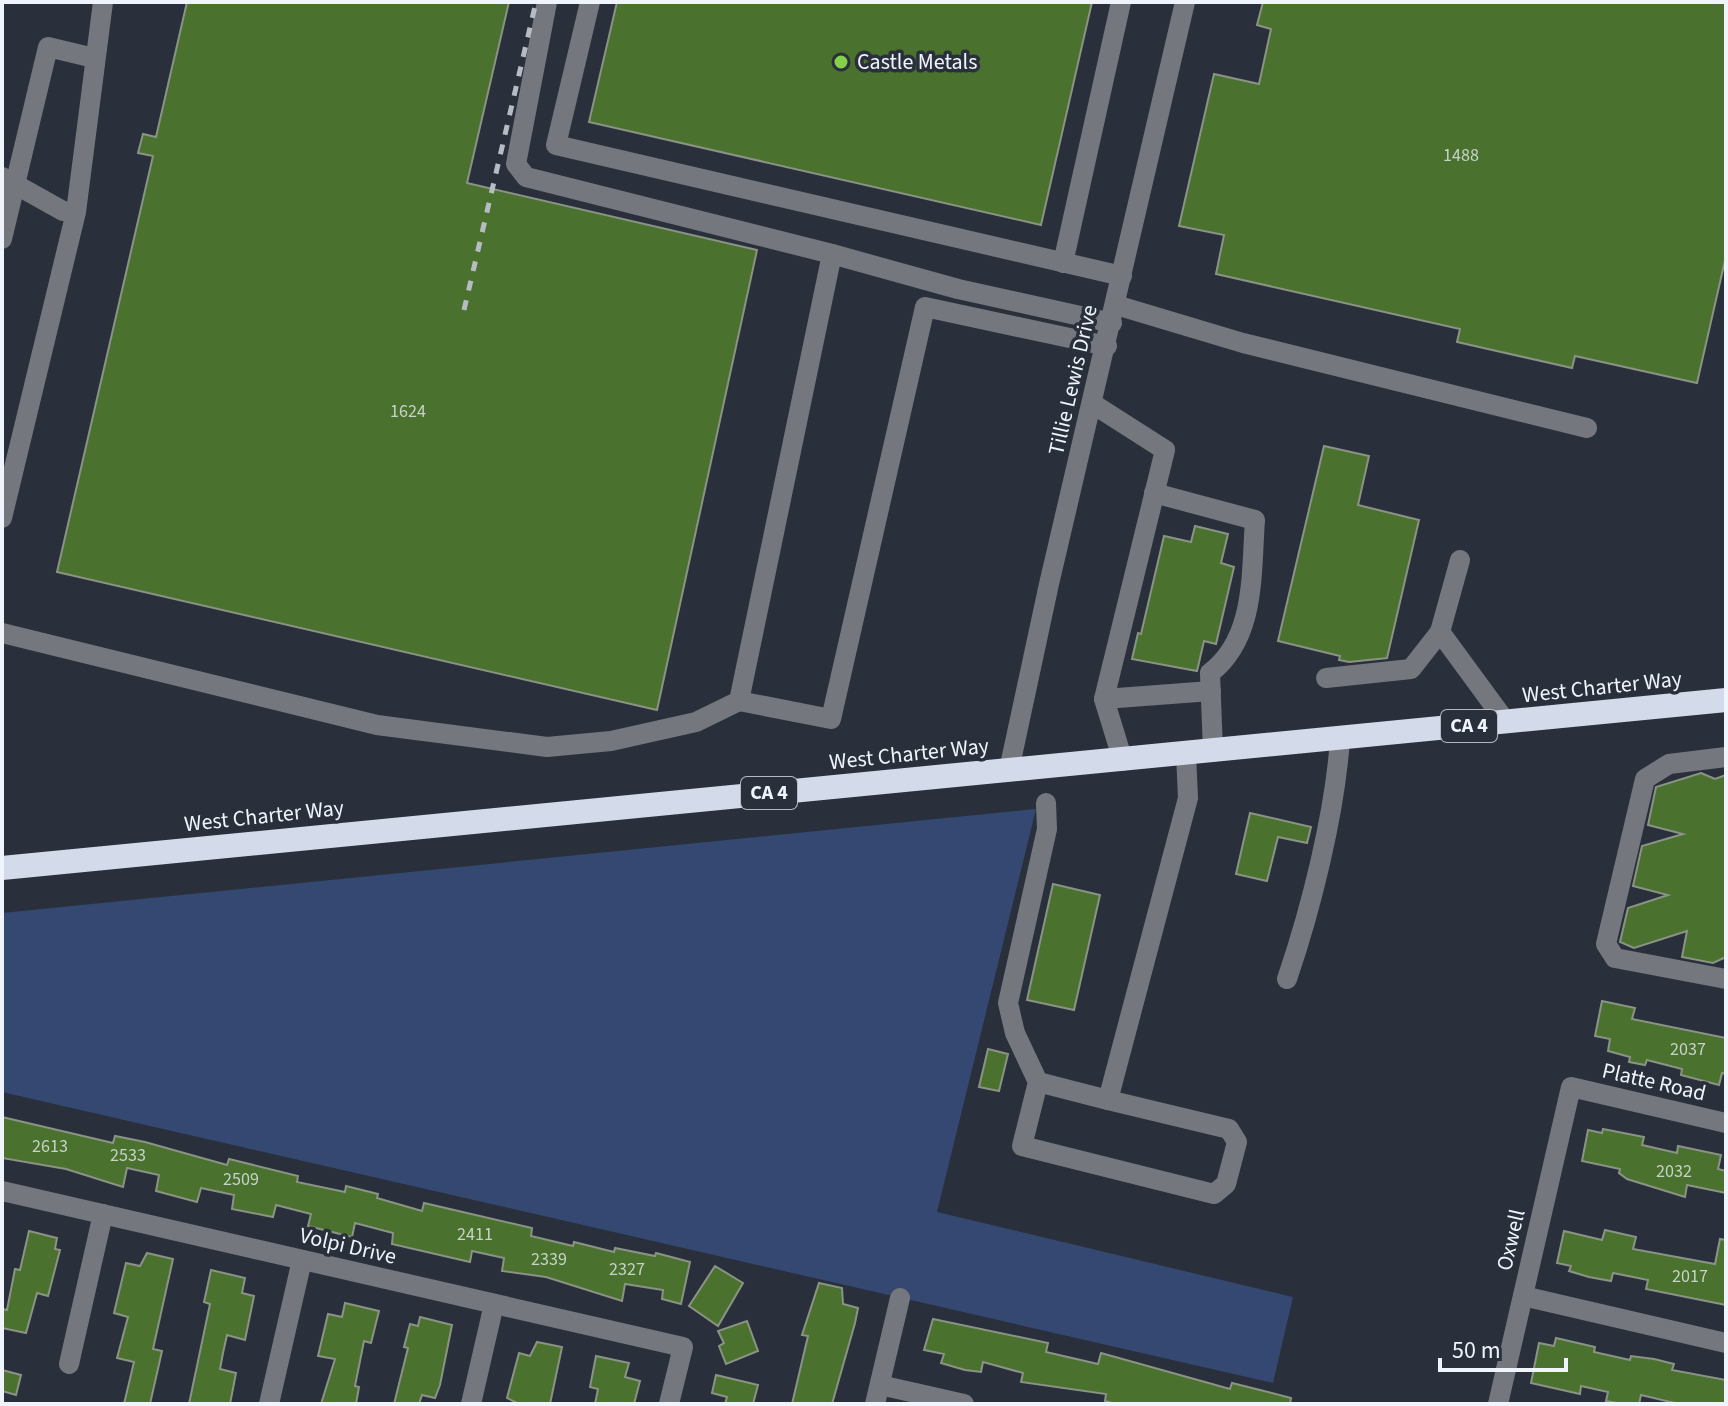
<svg xmlns="http://www.w3.org/2000/svg" width="1728" height="1406" font-family="'Source Sans 3',sans-serif">
  <rect width="100%" height="100%" fill="#2a303b"/>
  <!-- green -->
  <path fill="#354871" d="M1036,809l-99,403 356,85 -20,86 -1271,-291v-179z"/>
  <!-- building -->
  <g fill="#4a712d" stroke="#8a9385" stroke-width="2">
    <path d="M187,2h322l-42,181 290,67 -100,460 -600,-138 96,-416 -15,-3 5,-19 13,3z"/>
    <path d="M617,2h475l-51,223 -452,-103z"/>
    <path d="M1263,2h463v254l-29,127 -122,-27 -3,12 -115,-26 3,-13 -244,-55 8,-39 -45,-9 35,-152 45,10 12,-55 -14,-4z"/>
    <path d="M1324,446l45,10 -11,49 61,15 -32,138 -38,4 -10,-2 1,-4 -62,-15z"/>
    <path d="M1195,526l33,8 -7,29 13,4 -18,77 -12,-3 -7,30 -65,-12 6,-26 3,1 23,-98 27,6z"/>
    <path d="M1701,773l14,6 11,-4v182l-13,6 -31,-6 5,-26 -53,17 -14,-6 8,-34 40,-13 -35,-9 9,-40 41,-12 -35,-9 8,-38z"/>
    <path d="M1250,813l61,14 -4,16 -29,-6 -11,44 -31,-7z"/>
    <path d="M1053,884l47,11 -26,115 -47,-10z"/>
    <path d="M1602,1001l33,7 -3,11 94,19v36l-4,-1 -3,12 -38,-10 1,-6 -35,-9 -2,5 -16,-3 1,-5 -22,-6 2,-12 -15,-3z"/>
    <path d="M988,1049l20,5 -9,37 -20,-4z"/>
    <path d="M2,1117l111,26 2,-7 30,6 82,23 2,-6 69,17 -1,6 48,10 1,-6 32,8 -1,4 45,13 2,-8 108,25 -1,8 42,10 1,-4 40,10 1,-4 40,8 1,-3 34,9 -9,42 -19,-5 1,-9 -38,-6 -3,17 -76,-24 -44,-6 2,-13 -32,-7 -2,11 -78,-18 1,-11 -38,-10 -3,14 -44,-11 3,-12 -35,-9 -3,12 -41,-8 2,-14 -33,-7 -4,14 -41,-11 3,-16 -32,-7 -4,19 -57,-18 -64,-11z"/>
    <path d="M1603,1129l41,8 -2,8 35,8 1,-7 43,9 -3,14 8,2v22l-39,-8 -2,12 -58,-18 -8,-6 1,-4 -38,-8 6,-31 14,3z"/>
    <path d="M1605,1230l31,7 -3,12 82,15 5,-25 6,1v65l-80,-16 2,-9 -35,-7 -2,8 -22,-4 -20,-6 2,-5 -14,-3 7,-32 38,9z"/>
    <path d="M29,1231l28,7 -2,11 5,1 -12,46 -11,-3 -11,40 -24,-5v-19l5,1 8,-41 5,1z"/>
    <path d="M147,1253l26,6 -20,90 9,2 -12,53h-26l10,-42 -17,-4 11,-41 -14,-4 12,-50 14,3z"/>
    <path d="M715,1266l28,17 -25,43 -29,-20z"/>
    <path d="M211,1270l34,8 -3,15 12,3 -9,44 -18,-5 -4,18 -3,16 16,4 -6,31h-41l21,-100 -6,-2z"/>
    <path d="M819,1283l23,5 1,16 15,4 -3,15 -23,81h-40l16,-68 -6,-1z"/>
    <path d="M345,1303l34,8 -8,32 -7,-2 -9,45 4,1 -3,17h-35l14,-45 -17,-3 10,-42 14,3z"/>
    <path d="M420,1317l32,8 -12,60 -5,13 -13,-3 -3,9h-25l14,-56 -4,-1 6,-23 8,2z"/>
    <path d="M933,1319l115,24 -2,9 52,12 3,-11 129,36 2,-6 32,8 27,7 -1,6h-174l-11,-3 1,-7 -85,-12 2,-9 -40,-11 -2,10 -16,-2 -24,-7 3,-9 -20,-4z"/>
    <path d="M747,1321l11,30 -32,13 -7,-18 5,-3 -6,-12z"/>
    <path d="M1556,1338l39,9 -1,5 36,8 1,-4 23,3 20,5 -2,6 54,10v24h-47l-38,-9 -2,9h-16l-17,-3 2,-9 -27,-6 -1,8 -49,-11 8,-40 15,3z"/>
    <path d="M537,1342l25,5 -12,57h-31l-12,-6 12,-45 11,3z"/>
    <path d="M596,1356l33,7 -4,14 15,4 -6,23h-39l3,-15 -8,-2z"/>
    <path d="M2,1370l19,5 -5,20 -14,-4z"/>
    <path d="M716,1375l42,10 -5,19h-28l2,-7 -15,-4z"/>
  </g>
  <g fill="none" stroke-linecap="round" stroke-linejoin="round">
    <!-- minor -->
    <g stroke="#74777d" stroke-width="20">
      <path d="M547,2l-31,162 10,13 306,77"/>
      <path d="M590,2l-34,143 566,131"/>
      <path d="M2,177l61,34 13,1 -74,306"/>
      <path d="M76,212l27,-210"/>
      <path d="M2,239l46,-192 46,11"/>
      <path d="M1063,263l58,-261"/>
      <path d="M1116,305l127,38 344,85"/>
      <path d="M1107,346l-182,-39 -94,412 -92,-18 93,-447 126,35 154,34"/>
      <path d="M1093,404l72,46 -61,249 19,62"/>
      <path d="M1154,493l101,27c-4,53 1,118 -45,153l3,79"/>
      <path d="M1460,560l-20,72 66,90"/>
      <path d="M2,633l375,92 170,22 64,-6 85,-19 43,-21"/>
      <path d="M1326,678l85,-9 29,-37"/>
      <path d="M1104,699l107,-8"/>
      <path d="M1726,757l-57,7 -24,15 -39,165 9,14 111,21"/>
      <path d="M1009,770l40,-186 136,-582"/>
      <path d="M1046,803l1,26 -39,174 7,30 23,49 -16,64 192,48 12,-10 11,-42 -8,-13 -121,-29 80,-302 -2,-44"/>
      <path d="M1287,979c24,-70 48,-166 53,-240"/>
      <path d="M1038,1082l70,18"/>
      <path d="M2,1191l681,156 -14,57"/>
      <path d="M1523,1296l203,47"/>
      <path d="M69,1364l34,-150"/>
      <path d="M880,1385l84,19"/>
      <path d="M269,1404l33,-144"/>
      <path d="M471,1404l23,-100"/>
      <path d="M875,1404l25,-106"/>
      <path d="M1498,1404l73,-317 155,36"/>
    </g>
    <!-- highway -->
    <path stroke="#d3dae9" stroke-width="24" d="M2,868l1724,-168"/>
    <!-- rail -->
    <path stroke="#b7bbc4" stroke-width="5" stroke-dasharray="10 10" stroke-linecap="butt" d="M464,310l72,-308"/>
  </g>
  <!-- markers -->
  <circle fill="#86cf4b" stroke="#2a303b" stroke-width="3" cx="841" cy="62" r="8"/>
  <g text-anchor="middle" dominant-baseline="central" stroke-width="7" stroke-linejoin="round" paint-order="stroke">
    <!-- number labels -->
    <g font-size="18" fill="#c6d3c8">
      <text x="1461" y="155">1488</text>
      <text x="408" y="411">1624</text>
      <text x="1688" y="1049">2037</text>
      <text x="50" y="1146">2613</text>
      <text x="128" y="1155">2533</text>
      <text x="1674" y="1171">2032</text>
      <text x="241" y="1179">2509</text>
      <text x="475" y="1234">2411</text>
      <text x="549" y="1259">2339</text>
      <text x="627" y="1269">2327</text>
      <text x="1690" y="1276">2017</text>
    </g>
    <!-- shield labels -->
    <g fill="#2a303b" stroke="#b5b9c2" stroke-width="2">
      <rect x="1441" y="710" width="56" height="32" rx="6"/>
      <rect x="741" y="777" width="56" height="32" rx="6"/>
    </g>
    <g font-size="20" font-weight="bold" fill="#f0f4fc">
      <text x="1469" y="726">CA 4</text>
      <text x="769" y="793">CA 4</text>
    </g>
    <!-- poi labels -->
    <g font-size="22" fill="#f0f4fc" stroke="#2a303b" text-anchor="start">
      <text x="857" y="62">Castle Metals</text>
    </g>
    <!-- street labels -->
    <g font-size="22" fill="#f0f4fc" stroke="#2a303b">
      <text transform="translate(1073 380) rotate(-77)">Tillie Lewis Drive</text>
      <text transform="translate(1602 687) rotate(-6)">West Charter Way</text>
      <text transform="translate(909 754) rotate(-6)">West Charter Way</text>
      <text transform="translate(264 816) rotate(-6)">West Charter Way</text>
      <text transform="translate(1654 1082) rotate(13)">Platte Road</text>
      <text transform="translate(1511 1240) rotate(-77)">Oxwell</text>
      <text transform="translate(348 1246) rotate(13)">Volpi Drive</text>
    </g>
  </g>
  <!-- border -->
  <rect width="1728" height="1406" fill="none" stroke="#f0f4fc" stroke-width="8"/>
  <!-- scale -->
  <path d="M1440 1358v12h126v-12" fill="none" stroke="#f0f4fc" stroke-width="4"/>
  <text x="1452" y="1358" font-size="24" fill="#f0f4fc" stroke="#2a303b" stroke-width="6" paint-order="stroke">50 m</text>
</svg>
